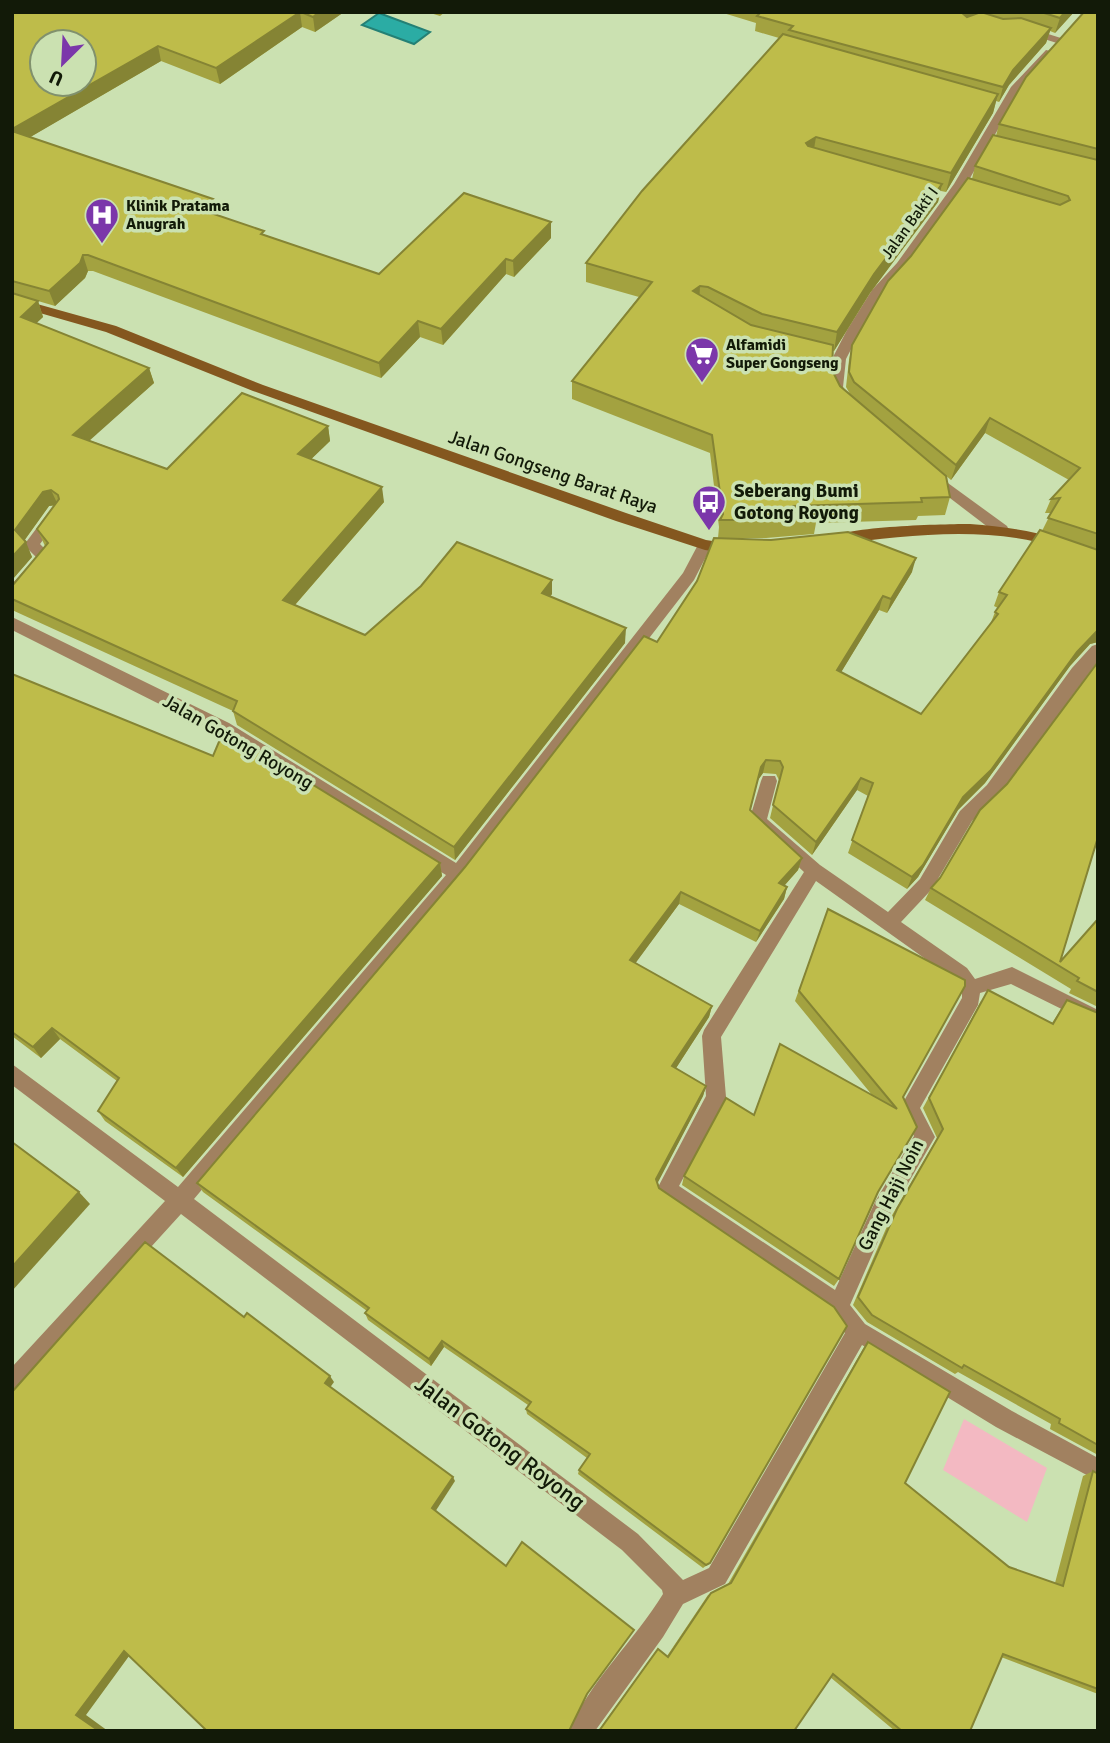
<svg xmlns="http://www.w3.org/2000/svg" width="1110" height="1743" font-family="Signika,sans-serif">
  <rect width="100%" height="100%" fill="#cbe1b1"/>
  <!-- green -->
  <path fill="#f3b9c2" d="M964,1419l83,49 -20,54 -84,-52z"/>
  <!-- water -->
  <path fill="#2baca4" stroke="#248075" stroke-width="2" d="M379,13l51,19 -16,12 -52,-19z"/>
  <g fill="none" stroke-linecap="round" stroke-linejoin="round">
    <!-- street -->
    <g fill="#a18160" fill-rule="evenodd">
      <path d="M1026,27l38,12 1,2 -5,3 -38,-12 -1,-2z"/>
      <path d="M1046,50l9,2 -35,39 -54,94 -61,84 -23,26 -21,35 -15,29 -3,28 7,13 -7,5 -5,-2 -9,-16 3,-28 15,-29 25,-40 25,-27 57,-79 57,-97z"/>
      <path d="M930,470l77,56 2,4 -2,4h-10l-72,-55v-8z"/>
      <path d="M53,512l7,5 -20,27 12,12 -35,43 -5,2v-17l24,-27 -12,-12 24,-32z"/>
      <path d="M705,540l7,5 -18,35 -230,298 -270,321 444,335 45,46 26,-12 136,-235 -9,-11 -5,-10 -171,-116 -3,-7 49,-93 -4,-60 2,-6 100,-158 -55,-51 12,-40 2,-5h12l2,5 -10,38 53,46 68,47 32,-33 40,-68 27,-26 85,-117 20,-22 6,-2v17l-99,134 -27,26 -40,68 -31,33 66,46 8,11 37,-12 86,43v17l-87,-43 -31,9 -2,12 -58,103 15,29 -46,79 -39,89 15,19 147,87 86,47v23l-102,-54 -134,-82 -137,239 -42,20 -20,33 -68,94h-26c20,-49 66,-91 94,-137l-1,-4 -40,-40 -441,-336 -161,177 -8,3v-27l153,-166 -153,-116v-21l166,123 268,-312 -229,-142 -205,-103v-13l217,106 227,140 227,-290 17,-32zM816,881l139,99 7,10v8l-62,110 14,28 -39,66 -40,88 -156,-104 47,-89 -5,-60z"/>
    </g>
    <!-- secondary -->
    <g fill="#84571f" fill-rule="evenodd">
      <path d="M12,297l104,29 147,59 363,128 80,27 32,5 2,4 -7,5 -28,-4 -89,-29 -363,-130 -147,-59 -94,-27z"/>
      <path d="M970,524c45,3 86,11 128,29v11c-21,-6 -40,-16 -61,-22 -65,-15 -135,-6 -200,2l-7,-5c10,-13 118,-15 140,-15z"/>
    </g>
  </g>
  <!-- wall -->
  <g fill="#a3a240">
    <path d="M12,12h332l-29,20 -13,-5 -82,57 -59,-23 -131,76 235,98 114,39 172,-36 -37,39 -8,-3 -63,71 -23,-8 -39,41 -288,-107h-5l-3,7 -30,28 -17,-5 5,16 -7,6 113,45 5,15 -65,57 78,29 161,-43 2,15 -19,18 73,43 -89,103 70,30 187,-55v14l-2,2 75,47 -170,217 -218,-135 -4,-14 -221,-101v-24l33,-40 -8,-17 17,-24 -5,1 -25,35 8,16 -20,23z"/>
    <path d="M427,12h18l-5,4z"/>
    <path d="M720,12h354l-19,21 -5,-2 -4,12 -37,42 -10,17 -3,-1 -3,12 -47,79 -5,-1 -3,11 -68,91 -36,58h-1l-1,19 8,16 10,8 -4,-7 3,-27 3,-15 59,-89 61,-77 3,-13 21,-30 3,-12 99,-112v630l-8,2 -20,22 -85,117 -27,27 -40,67 -11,12 -59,-36 20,-57 -11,-6 -45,65 -42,-37 9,-38 -3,-6 -13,-1 -5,7 -8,31 52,47 -4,12 -14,16 3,1 -3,12 -28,43 -77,-38 -44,59 77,43 -3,11 -33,51 30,18 -3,10 -46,87 53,380 -7,5 -125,-94 1,-4 8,-12 -60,-44 -1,-5 2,-4 -84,-58 -13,19 -63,-46 -3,-7 2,-2 -164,-119 -6,-9 460,-541 255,-70 -25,41 -8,-3 -38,62 80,42 69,-89 5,-13 3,-4 -4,-2 5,-14 43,-61 9,-18h-6l6,-14 18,-19 -84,-47 -34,47 -26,-22 25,39 -5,18 -27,1 -2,4 -100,3 -2,11 -48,4h-48l1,-11 -9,-74 -138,-54v-18l67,-84 -53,-15v-19l193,-225 -24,-7 1,-8z"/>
    <path d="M12,674l428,189 2,13 -259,301 -78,-56 -7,-10 19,-30 -57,-42 -19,19 -29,-22z"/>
    <path d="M1007,784l53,178 38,-43v88l-29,-14 2,-4 -146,-89 6,-12 9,-10z"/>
    <path d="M828,909l75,188 -25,95 -39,87 -5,7 -152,-101 2,-9 70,-61 118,-20 -77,-94z"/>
    <path d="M1067,1000l31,13v442l-48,-26 1,-5 -93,-52 -3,2 -88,-52 -14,-17 38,-88 46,-79 -14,-30 58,-107 71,22z"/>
    <path d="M868,1342l37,141 104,84 46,16 28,-107 10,-5 5,3v220l-97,-37 -31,74h-75l-65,-54 -36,54h-196l58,-80 2,-2 9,7 41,-61 20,-11 135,-235z"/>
  </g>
  <!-- shaded-wall -->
  <g fill="#858434">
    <path d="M300,12l2,15 -82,57 -4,-16z"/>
    <path d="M319,12h25l-29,20 -2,-15z"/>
    <path d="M961,12h15v2l-17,11z"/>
    <path d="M1065,12h9l-19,21 5,-15z"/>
    <path d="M1051,28l-5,15 -37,42 -10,17 4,-15 10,-17z"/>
    <path d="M158,46l3,15 -146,85 -3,-7v-10z"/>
    <path d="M998,94l-5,19 -47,79 5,-19z"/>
    <path d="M816,137l-3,18 -7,-12z"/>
    <path d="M942,184l-4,18 -68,91 -36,58 3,-19 37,-58z"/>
    <path d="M213,199l4,16 -15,-5z"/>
    <path d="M551,222v16l-37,39 -1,-16z"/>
    <path d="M83,255l5,16 -3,7 -30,28 -6,-15z"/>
    <path d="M506,259v15l-63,71 -2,-16z"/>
    <path d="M700,286l-1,19 -6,-14z"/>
    <path d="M38,301l5,16 -16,15 -6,-15z"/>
    <path d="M418,321l2,16 -39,41 -2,-15z"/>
    <path d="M149,368l5,15 -75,67 -6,-15z"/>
    <path d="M990,418l-5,15 -34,47 5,-15z"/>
    <path d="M328,426l2,15 -29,28 -3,-15z"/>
    <path d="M382,487l2,15 -97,112 -4,-14z"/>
    <path d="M51,490l7,15 -9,1 -28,39 -6,-15 28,-38z"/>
    <path d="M26,542l6,15 -20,23v-23z"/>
    <path d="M916,558l-4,14 -25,41 4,-14z"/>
    <path d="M552,580v14l-10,13v-14z"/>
    <path d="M883,596l-4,14 -45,74 3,-14z"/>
    <path d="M626,628l-1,15 -170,217 -1,-13z"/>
    <path d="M1098,630v12l-8,2 -20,22 -85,117 -27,27 -40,67 -11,12 5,-12 51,-80 114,-145z"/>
    <path d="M766,760l-3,13 -5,7 -11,43 14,-56z"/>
    <path d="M861,778l-4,12 -45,65 4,-13z"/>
    <path d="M802,858l-4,12 -22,25 3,-12z"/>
    <path d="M440,863l2,13 -259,301 -7,-9z"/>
    <path d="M787,887l-3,12 -28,43 4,-11z"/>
    <path d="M681,892l-2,12 -50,68 1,-12z"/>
    <path d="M712,1006l-3,11 -38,59 1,-10z"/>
    <path d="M52,1028l8,11 -19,19 -8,-11z"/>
    <path d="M706,1086l-3,10 -48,92 1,-9z"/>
    <path d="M79,1192l11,12 -78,87v-24z"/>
    <path d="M442,1341l2,6 -13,19 -2,-7z"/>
    <path d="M330,1376l4,6 -5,7 -4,-6z"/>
    <path d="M453,1477l2,4 -20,31 -3,-4z"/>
    <path d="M124,1651l8,1 -46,63 22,16h-9l-23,-16z"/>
  </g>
  <!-- building -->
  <g fill="#bebc4a" stroke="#858434" stroke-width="2" fill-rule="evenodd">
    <path d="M12,12h288l-84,56 -58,-22 -146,83zM42,42h42v42h-42z"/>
    <path d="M301,12h18l-6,5z"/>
    <path d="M761,12h200l6,5 14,-5 22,7 18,-1 30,10 -38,42 -10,17 -214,-57 4,-4 -36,-10z"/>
    <path d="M1041,12h24l-5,6z"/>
    <path d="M1084,12h14v137l-99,-25 27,-47z"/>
    <path d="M783,34l215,60 -47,79 -135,-36 -10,6 2,3 134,38 -68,90 -37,58 -75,-18 -54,-27 -8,-1 -7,5 58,34 82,20 -1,25 8,16 106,90 4,21 -29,1 1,4 -130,4 26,10 -49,4h-49l3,-6 -11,-79 -140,-54 80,-99 -66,-19 56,-72z"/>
    <path d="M12,131l201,68 -11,11 62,21 -3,3 118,40 85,-81 87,29 -38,39 -7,-2 -65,70 -23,-8 -39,42 -291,-108h-5l-3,8 -31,28 -37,-10z"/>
    <path d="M993,135l105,25v374l-50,-16 12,-20 -9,1 29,-31 -90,-50 -34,47 -102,-83 -5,-10 3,-27 36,-64 23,-25 57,-78 92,27 10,-5 -2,-4 -93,-30z"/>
    <path d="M12,293l26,8 -17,16 128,51 -76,67 94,34 75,-76 86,33 -30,28 84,33 -99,113 82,35 56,-49 36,-44 95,38 -10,13 84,35 -172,219 -221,-136 4,-10 -225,-102v-13l36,-43 -11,-14 22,-30 -1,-4 -7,-5 -8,2 -28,38 11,12 -14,15z"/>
    <path d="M1040,530l58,20v80l-21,22 -86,118 -28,27 -40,68 -11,12 -60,-37 21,-57 -12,-5 -45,64 -43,-37 10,-38 -3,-6 -14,-1 -5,7 -11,43 52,48 -23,25 8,4 -27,44 -79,-39 -51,68 82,46 -40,60 34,20 -50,93 3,9 175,119 13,19 -137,237 -4,2 -127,-95 11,-16 -64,-45 5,-7 -89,-61 -13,18 -64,-46 4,-5 -172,-125 268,-316 179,-231 13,6 40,-61 17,-43 57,2 77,-8 68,26 -25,41 -8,-3 -46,74 84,44 77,-100 -3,-2 12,-17 -8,-3z"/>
    <path d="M1098,662v175l-38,125 38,-43v73l-21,-11 2,-3 -148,-90 9,-10 40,-68 27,-26z"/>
    <path d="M12,674l201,82 11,-26 216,133 -264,305 -78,-57 21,-33 -67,-50 -19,19 -21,-15z"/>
    <path d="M828,909l137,71v6l-62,111 14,30 -39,65 -39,87 -155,-103 42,-78 28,17 26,-71 117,65 -98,-118z"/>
    <path d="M988,990l65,34 14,-24 31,13v432l-39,-22 1,-4 -96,-54 -2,3 -90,-53 -14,-18 39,-88 46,-80 -14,-31z"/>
    <path d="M12,1142l67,50 -67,75z"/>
    <path d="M145,1242l99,75 3,-4 83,63 -5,7 128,94 -21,31 74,58 16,-24 112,88 -47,64 -18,37h-362l-83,-80 -48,64 23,16h-87v-339z"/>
    <path d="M868,1342l82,50 -45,91 104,84 54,19 30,-115 5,3v215l-95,-35 -33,77h-68l-69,-57 -39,57h-195l59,-82 10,8 43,-64 20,-10z"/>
  </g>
  <!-- icons -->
  <defs>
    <g id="hospital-pin" transform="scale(1.75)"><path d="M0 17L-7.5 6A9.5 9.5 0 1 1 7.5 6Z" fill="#7b37aa" stroke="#cbe1b1"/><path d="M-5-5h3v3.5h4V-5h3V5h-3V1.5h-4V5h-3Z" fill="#fff"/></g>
    <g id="supermarket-pin" transform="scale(1.75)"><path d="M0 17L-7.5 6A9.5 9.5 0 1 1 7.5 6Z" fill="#7b37aa" stroke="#cbe1b1"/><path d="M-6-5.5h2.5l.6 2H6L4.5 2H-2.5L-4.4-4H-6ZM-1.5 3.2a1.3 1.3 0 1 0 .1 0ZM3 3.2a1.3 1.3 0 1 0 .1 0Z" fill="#fff"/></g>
    <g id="bus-pin" transform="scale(1.75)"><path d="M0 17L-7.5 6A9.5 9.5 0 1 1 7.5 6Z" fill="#7b37aa" stroke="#cbe1b1"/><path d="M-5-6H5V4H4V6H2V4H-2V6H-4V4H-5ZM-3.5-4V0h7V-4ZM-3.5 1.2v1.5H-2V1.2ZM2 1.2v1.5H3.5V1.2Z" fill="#fff"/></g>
  </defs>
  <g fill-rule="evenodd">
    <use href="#hospital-pin" x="102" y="215"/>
    <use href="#supermarket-pin" x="702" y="354"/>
    <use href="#bus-pin" x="709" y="502"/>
  </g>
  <g text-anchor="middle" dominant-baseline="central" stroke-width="7" stroke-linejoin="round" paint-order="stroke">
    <!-- far-poi labels -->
    <g font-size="16" font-weight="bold" fill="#121a08" stroke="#cbe1b1" text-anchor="start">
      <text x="126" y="206">Klinik Pratama<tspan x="126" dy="18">Anugrah</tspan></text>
      <text x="726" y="345">Alfamidi<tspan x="726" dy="18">Super Gongseng</tspan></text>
    </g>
    <!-- far-street labels -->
    <g font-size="16" fill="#121a08" stroke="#cbe1b1">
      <text transform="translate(910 223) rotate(-54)">Jalan Bakti I</text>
    </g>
    <!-- street labels -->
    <g font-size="19" fill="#121a08" stroke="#cbe1b1">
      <text transform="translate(553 472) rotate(19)">Jalan Gongseng Barat Raya</text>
      <text transform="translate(238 742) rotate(30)">Jalan Gotong Royong</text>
      <text transform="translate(891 1195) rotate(-63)">Gang Haji Noin</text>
    </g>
    <!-- poi labels -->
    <g font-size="19" font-weight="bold" fill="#121a08" stroke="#cbe1b1" text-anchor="start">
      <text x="734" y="491">Seberang Bumi<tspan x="734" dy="22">Gotong Royong</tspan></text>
    </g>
    <!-- near-street labels -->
    <g font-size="23" fill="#121a08" stroke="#cbe1b1">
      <text transform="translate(500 1443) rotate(37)">Jalan Gotong Royong</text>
    </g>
  </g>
  <!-- border -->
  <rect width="1110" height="1743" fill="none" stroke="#121a08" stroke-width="28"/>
  <!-- north arrow -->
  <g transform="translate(63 63) rotate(204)"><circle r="33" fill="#cbe1b1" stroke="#81916d" stroke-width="2"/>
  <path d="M0-5L12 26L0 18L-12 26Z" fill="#7b37aa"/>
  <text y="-10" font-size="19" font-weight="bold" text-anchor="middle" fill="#121a08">U</text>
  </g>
</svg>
